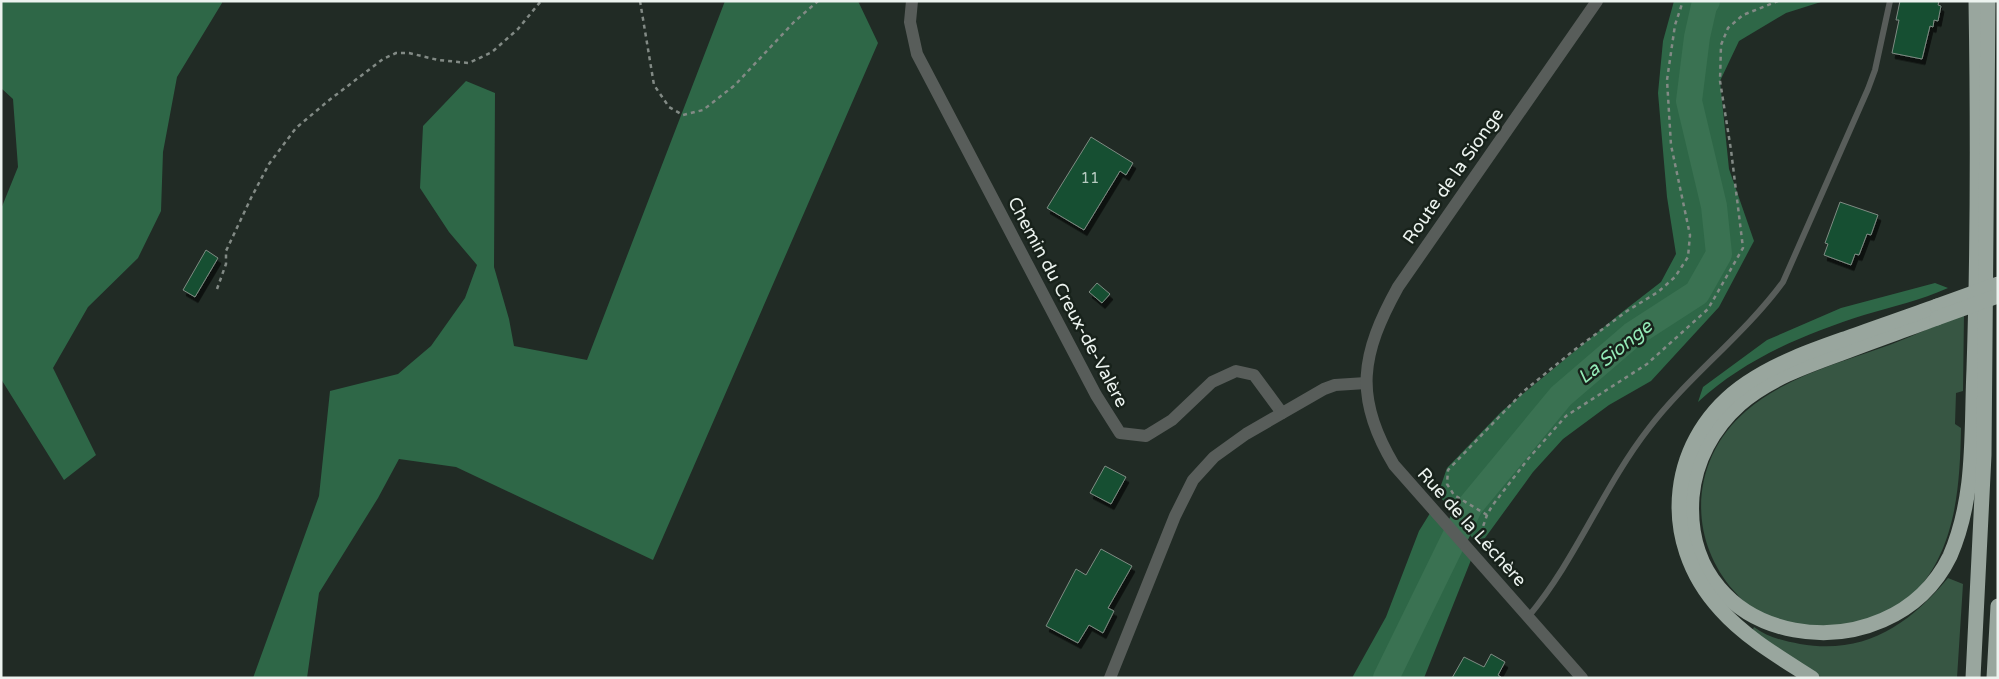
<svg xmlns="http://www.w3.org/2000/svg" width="1999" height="679" font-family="'Varela Round',sans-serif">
  <defs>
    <filter id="shadow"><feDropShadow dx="3" dy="5.5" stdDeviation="0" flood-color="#0009"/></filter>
  </defs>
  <rect width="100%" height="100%" fill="#212b25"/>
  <!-- green -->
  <g fill="#375643">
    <path d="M1964,314l-1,77 -7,2 -1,31 6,4c-1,59 -5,121 -47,166 -10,10 -24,22 -37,26 -7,3 -16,4 -24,6 -10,2 -22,7 -32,6 -12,-1 -41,-8 -52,-13 -13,-5 -26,-18 -35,-28 -48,-54 -43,-133 12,-180 40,-35 97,-49 146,-67 24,-9 48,-21 72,-30z"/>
    <path d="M1948,578l15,6 -6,94h-135l-70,-47 2,-4c13,10 30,14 46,17 64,11 108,-18 148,-66z"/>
  </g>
  <!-- forest -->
  <g fill="#2e6747">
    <path d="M1,1h221v2l-45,74 -14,75 -2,59 -23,47 -50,49 -35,61 43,87 -32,25 -63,-101v-170l17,-42 -5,-68 -12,-11z"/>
    <path d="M725,1h133l20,42 -225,517 -197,-93 -57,-8 -21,39 -59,95 -12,85h-54l66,-182 11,-105 68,-17 33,-28 34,-48 12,-33 -28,-33 -29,-44 3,-62 43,-45 29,12 -1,174 15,52 5,27 73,14z"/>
    <path d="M1674,1h150l-38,12 -47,28 -19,40 9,88 25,72 -35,66 -68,74 -42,24 -46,34 -30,33 -48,66 -11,2 -36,-46 9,-26 55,-57 119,-98 40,-31 15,-28 -9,-57 -9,-104 5,-52z"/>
    <path d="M1935,283l13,5c-27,12 -56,19 -84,27 -60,19 -119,44 -166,87l5,-15 64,-47 74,-32z"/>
    <path d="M1432,510l41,45 -49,123h-72l34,-61 33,-86z"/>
  </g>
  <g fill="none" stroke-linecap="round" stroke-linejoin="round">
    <!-- river -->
    <path stroke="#3a7252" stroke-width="26" d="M1386,678l84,-172 91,-110 71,-61 65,-42 22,-39 -5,-48 -25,-105 8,-64 7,-31 3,-5"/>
  </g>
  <!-- building -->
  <g fill="#134f31" stroke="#7f8b83" filter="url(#shadow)">
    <path d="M1900,1h39l-1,4 3,1 -3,15 -4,-1 -1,7 -3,-1 -8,33 -30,-6 7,-33h-3z"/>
    <path d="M1091,137l42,26 -7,12 -6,-4 -36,59 -37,-22z"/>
    <path d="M1840,202l38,13 -7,20 -4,-1 -8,21 -4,-1 -4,11 -27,-10 4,-11 -3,-1z"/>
    <path d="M206,250l12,8 -23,39 -12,-7z"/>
    <path d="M1097,283l13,11 -8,9 -13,-11z"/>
    <path d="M1105,466l21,11 -15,27 -21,-11z"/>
    <path d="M1101,549l31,17 -24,42 6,3 -11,22 -14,-8 -11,18 -32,-17 30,-57 10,6z"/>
    <path d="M1491,654l14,8 -7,13 4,3h-50l12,-21 20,10z"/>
  </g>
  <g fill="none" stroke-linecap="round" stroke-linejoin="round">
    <!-- path -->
    <g stroke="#828a85" stroke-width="2.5" stroke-dasharray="4 4" stroke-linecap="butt">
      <path d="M640,1l14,84 15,22 14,8 20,-5 32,-25 59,-63 24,-21"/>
      <path d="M217,289l9,-25v-13l25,-53 18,-34 27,-36 32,-27 55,-42 13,-6h13l29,7 31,3 23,-11 26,-23 23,-28"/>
      <path d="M1487,515l-33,-20 -7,-11 1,-14 76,-79 49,-40 54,-40 31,-19 17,-15 13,-20 2,-22 -19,-90 -4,-65 8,-55 8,-24"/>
      <path d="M1478,541l9,-26 5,-9 36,-47 38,-43 81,-52 61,-55 35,-61 -12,-98 -11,-69 1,-36 7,-17 15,-13 35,-14"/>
    </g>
    <!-- service -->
    <path stroke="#585d5a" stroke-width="6" d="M1528,617c48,-57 75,-130 121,-189 40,-52 95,-93 134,-146l85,-193 7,-19 15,-69"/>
    <!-- minor -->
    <g stroke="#585d5a" stroke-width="12">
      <path d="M912,1l-2,21 7,32 179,341 24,38 26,3 26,-16 40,-38 24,-11 18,4 28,38"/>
      <path d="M1110,678l65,-162 18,-36 21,-23 32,-23 78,-45 11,-4 31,-2"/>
      <path d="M1582,678l-188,-213c-41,-68 -33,-111 4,-178l199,-286"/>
    </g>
    <!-- motorway -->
    <g stroke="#99a69e" stroke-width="15">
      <path d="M1937,318c-32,12 -64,23 -95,35 -36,13 -73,26 -102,51 -27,24 -45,57 -48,93 -11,153 198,182 258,59 26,-60 21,-123 24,-187 4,-123 4,-245 2,-368"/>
      <path d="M1812,678c-31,-20 -66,-40 -91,-68 -65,-70 -53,-174 26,-227 31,-21 66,-33 100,-45 30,-11 60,-21 90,-32"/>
      <path d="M1973,678l11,-223 4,-454"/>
      <path d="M1994,678l4,-72"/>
    </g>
    <!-- motorway-bridge -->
    <g stroke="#99a69e" stroke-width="15">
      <path d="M1937,306l61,-22"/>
      <path d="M1937,318l61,-22"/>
    </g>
  </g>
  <g text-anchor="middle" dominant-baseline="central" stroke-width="5" stroke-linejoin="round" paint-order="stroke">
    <!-- number labels -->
    <g font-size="15" fill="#b6cac0">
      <text x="1090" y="178">11</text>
    </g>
    <!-- street labels -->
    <g font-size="18" fill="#ecf3ef" stroke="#18221b">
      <text transform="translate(1453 176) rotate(-55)">Route de la Sionge</text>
      <text transform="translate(1068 302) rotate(62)">Chemin du Creux-de-Valère</text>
      <text transform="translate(1472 527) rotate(48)">Rue de la Léchère</text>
    </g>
    <!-- water labels -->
    <g font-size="19" font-style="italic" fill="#94eab7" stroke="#18221b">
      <text transform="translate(1615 352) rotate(-39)">La Sionge</text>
    </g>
  </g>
  <!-- border -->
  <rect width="1999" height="679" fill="none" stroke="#ecf3ef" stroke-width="5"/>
</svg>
